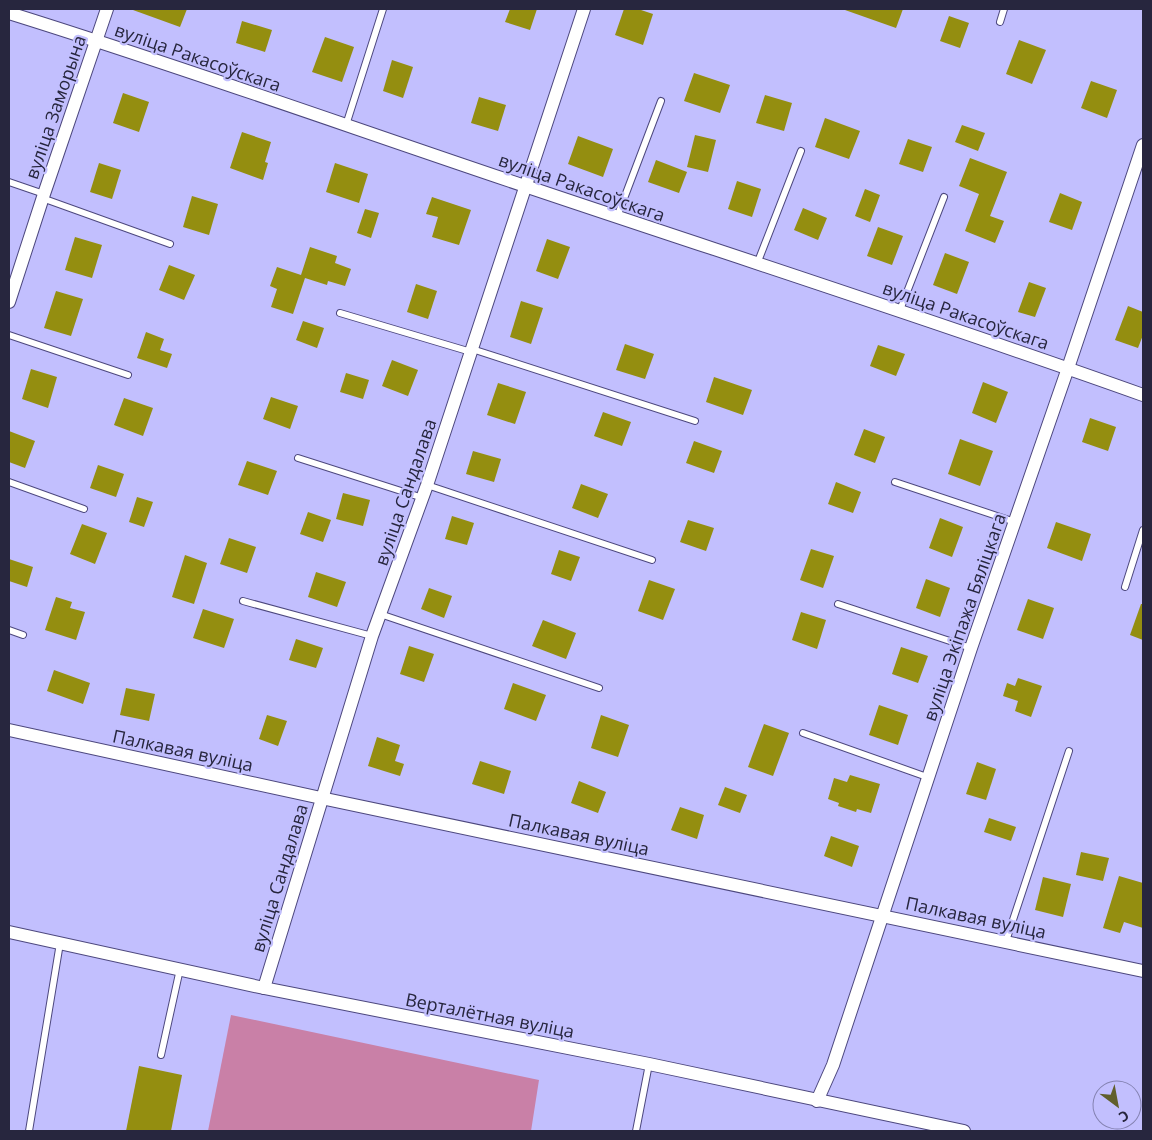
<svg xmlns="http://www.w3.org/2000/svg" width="1152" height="1140" font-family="'Open Sans',sans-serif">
  <rect width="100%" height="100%" fill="#c2bffe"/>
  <!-- green -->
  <path fill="#c980a7" d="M231,1015l308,65 -8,51h-323z"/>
  <!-- building -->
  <g fill="#948e10">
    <path d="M134,9h53l-7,18 -47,-17z"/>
    <path d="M510,9h27l-7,21 -25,-8z"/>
    <path d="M624,9h14l15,5 -10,31 -28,-10z"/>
    <path d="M846,9h57l-7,19 -51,-18z"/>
    <path d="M949,16l20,7 -9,25 -20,-7z"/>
    <path d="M242,21l30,9 -7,22 -29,-9z"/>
    <path d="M325,37l29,10 -12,35 -30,-10z"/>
    <path d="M1019,40l27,10 -14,34 -26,-10z"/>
    <path d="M392,60l21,7 -10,31 -20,-7z"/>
    <path d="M694,73l36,12 -10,28 -36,-12z"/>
    <path d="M1091,81l26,9 -10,28 -26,-10z"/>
    <path d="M123,93l26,9 -10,30 -26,-9z"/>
    <path d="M765,95l27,8 -8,28 -28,-8z"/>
    <path d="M479,97l27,8 -8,26 -27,-8z"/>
    <path d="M825,118l35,13 -11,28 -34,-12z"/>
    <path d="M962,125l23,8 -7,18 -23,-9z"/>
    <path d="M242,132l29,10 -6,20 3,1 -5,17 -33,-12z"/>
    <path d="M695,135l21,5 -8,32 -21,-5z"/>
    <path d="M578,136l35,13 -10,28 -35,-13z"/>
    <path d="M908,139l24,8 -9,25 -24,-8z"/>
    <path d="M970,158l37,14 -17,44 14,5 -9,22 -30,-12 14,-37 -20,-8z"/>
    <path d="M656,160l31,12 -8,21 -31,-11z"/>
    <path d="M99,163l22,7 -9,29 -22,-7z"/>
    <path d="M335,163l33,11 -9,29 -33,-11z"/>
    <path d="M737,181l24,8 -9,28 -24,-8z"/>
    <path d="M865,189l15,6 -10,27 -15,-6z"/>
    <path d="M1060,193l22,9 -10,28 -23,-8z"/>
    <path d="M192,196l26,8 -9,31 -26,-8z"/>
    <path d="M432,197l39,13 -12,35 -27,-8 6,-20 -12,-3z"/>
    <path d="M803,208l24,10 -9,22 -24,-10z"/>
    <path d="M365,209l14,4 -8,25 -14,-5z"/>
    <path d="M878,227l25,9 -11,29 -25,-9z"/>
    <path d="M75,237l27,8 -10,33 -27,-8z"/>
    <path d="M547,239l23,8 -12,32 -22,-8z"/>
    <path d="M310,247l27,9 -2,7 16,6 -6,17 -17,-5 -1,4 -22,-7 -12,36 -22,-7 6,-18 -7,-3 7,-19 24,8z"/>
    <path d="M945,253l24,9 -12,32 -24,-9z"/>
    <path d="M169,265l26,10 -11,25 -25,-10z"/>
    <path d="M1029,282l17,6 -11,29 -17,-5z"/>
    <path d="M416,284l21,7 -9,28 -21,-7z"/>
    <path d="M56,291l27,8 -12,37 -27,-8z"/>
    <path d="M521,301l22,7 -12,36 -21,-7z"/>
    <path d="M1128,306l15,6v23l-5,13 -23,-8z"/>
    <path d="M303,321l21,7 -7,20 -21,-8z"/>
    <path d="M146,332l18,7 -4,11 12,4 -5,14 -30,-10z"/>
    <path d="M625,344l29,10 -9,25 -29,-9z"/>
    <path d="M878,345l27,9 -9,22 -26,-10z"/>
    <path d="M392,360l26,10 -10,26 -26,-10z"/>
    <path d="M31,369l26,8 -9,31 -26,-9z"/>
    <path d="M346,373l23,7 -6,19 -23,-7z"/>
    <path d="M714,377l38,13 -9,25 -37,-13z"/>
    <path d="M983,382l25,10 -12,31 -24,-10z"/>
    <path d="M498,383l28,9 -11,32 -28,-9z"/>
    <path d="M271,397l27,9 -8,23 -27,-10z"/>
    <path d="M124,398l29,10 -10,28 -29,-11z"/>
    <path d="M603,412l28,10 -9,24 -28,-10z"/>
    <path d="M1090,418l26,9 -8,24 -26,-9z"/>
    <path d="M864,429l21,8 -10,26 -21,-8z"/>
    <path d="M9,431l26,10 -10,27 -16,-6z"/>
    <path d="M960,439l33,12 -13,35 -32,-12z"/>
    <path d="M694,441l28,10 -8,22 -28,-10z"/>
    <path d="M473,451l28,8 -7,23 -28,-8z"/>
    <path d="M247,461l30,10 -9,24 -30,-10z"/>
    <path d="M98,465l26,9 -8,23 -26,-9z"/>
    <path d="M836,482l25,10 -8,21 -25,-9z"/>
    <path d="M581,484l27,10 -10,24 -26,-10z"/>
    <path d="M343,493l27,7 -7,26 -27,-7z"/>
    <path d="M137,497l16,5 -9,25 -15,-5z"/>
    <path d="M308,512l23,8 -8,22 -23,-8z"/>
    <path d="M452,516l22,7 -7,22 -22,-6z"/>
    <path d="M940,518l23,9 -11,30 -23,-9z"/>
    <path d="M688,520l26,8 -8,23 -26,-9z"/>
    <path d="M1056,522l35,12 -9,27 -35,-13z"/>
    <path d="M82,524l25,9 -12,31 -25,-10z"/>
    <path d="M229,538l27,9 -9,26 -27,-9z"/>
    <path d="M811,549l23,7 -11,32 -23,-8z"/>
    <path d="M559,550l21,7 -9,24 -20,-7z"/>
    <path d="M185,555l22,8 -13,41 -22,-7z"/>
    <path d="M9,559l24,8 -6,20 -18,-6z"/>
    <path d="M316,572l30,10 -9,25 -29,-10z"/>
    <path d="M926,579l24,9 -10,29 -24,-9z"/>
    <path d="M649,580l26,9 -12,31 -25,-9z"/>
    <path d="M429,588l23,8 -8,22 -23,-9z"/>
    <path d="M56,597l16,5 -2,6 15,4 -9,28 -31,-10z"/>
    <path d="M1028,599l26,9 -11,31 -26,-9z"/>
    <path d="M1141,604h2v36l-13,-5z"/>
    <path d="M203,609l31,10 -10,29 -31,-10z"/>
    <path d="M801,612l25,8 -9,29 -25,-9z"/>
    <path d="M543,620l33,13 -10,26 -34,-13z"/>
    <path d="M296,639l27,9 -7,20 -27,-8z"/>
    <path d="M409,646l25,8 -10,28 -24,-8z"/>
    <path d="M901,647l27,9 -10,27 -26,-9z"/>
    <path d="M54,670l36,13 -7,21 -36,-13z"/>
    <path d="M1018,678l24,8 -11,31 -16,-6 3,-10 -15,-5 4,-13 8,3z"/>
    <path d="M513,683l33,12 -10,26 -32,-12z"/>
    <path d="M126,688l29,6 -6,27 -29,-6z"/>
    <path d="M879,705l29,10 -10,30 -29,-10z"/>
    <path d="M267,715l20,6 -9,25 -19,-7z"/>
    <path d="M601,715l28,10 -11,32 -27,-9z"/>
    <path d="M764,724l25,9 -16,43 -25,-9z"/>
    <path d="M377,737l23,8 -5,16 9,3 -4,12 -32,-10z"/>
    <path d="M480,761l31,10 -7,23 -32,-10z"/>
    <path d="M977,762l19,7 -10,31 -20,-6z"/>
    <path d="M850,775l30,9 -9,29 -14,-4 -1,3 -18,-6 1,-3 -11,-4 6,-21 13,4z"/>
    <path d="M579,781l27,11 -8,21 -27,-10z"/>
    <path d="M725,787l22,8 -7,18 -22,-8z"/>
    <path d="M680,807l24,8 -7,24 -26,-9z"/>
    <path d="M989,818l27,9 -5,14 -27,-9z"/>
    <path d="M831,836l28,10 -7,21 -28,-11z"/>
    <path d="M1081,852l28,6 -6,23 -27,-6z"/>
    <path d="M1119,876l24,7v45l-19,-6 -4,11 -17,-5z"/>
    <path d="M1043,877l28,7 -8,33 -28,-7z"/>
    <path d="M139,1066l43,9 -11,56h-45z"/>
  </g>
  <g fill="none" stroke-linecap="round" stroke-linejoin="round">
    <!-- service casing -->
    <g stroke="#4d487e" stroke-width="8">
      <g id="service">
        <path d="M1000,22l4,-13"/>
        <path d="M346,125l37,-116"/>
        <path d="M9,182l35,12"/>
        <path d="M42,198l128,46"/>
        <path d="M617,217l44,-116"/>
        <path d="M757,264l44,-113"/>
        <path d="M900,310l44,-113"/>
        <path d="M340,313l131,39"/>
        <path d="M9,335l119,40"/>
        <path d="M472,349l223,72"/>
        <path d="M298,458l125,40"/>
        <path d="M9,482l75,27"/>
        <path d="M895,482l120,40"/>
        <path d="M427,485l225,75"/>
        <path d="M1125,587l18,-57"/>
        <path d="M243,601l129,35"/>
        <path d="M838,604l133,44"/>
        <path d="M380,614l219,74"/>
        <path d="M9,630l14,5"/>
        <path d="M803,733l124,44"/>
        <path d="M1006,941l63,-190"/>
        <path d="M161,1055l19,-86"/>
        <path d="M29,1131l31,-188"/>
        <path d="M636,1131l13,-67"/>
      </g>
    </g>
    <!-- minor casing -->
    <g stroke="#4d487e" stroke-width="14">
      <g id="minor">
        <path d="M9,13c174,54 346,116 519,174 205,69 411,135 615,208"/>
        <path d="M9,302l35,-108 63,-185"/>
        <path d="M9,730l312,68 822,173"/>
        <path d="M9,932l255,56 385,76 315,67"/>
        <path d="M264,988l108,-352 55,-151 157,-476"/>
        <path d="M817,1101l16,-36 138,-417 97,-280 75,-223"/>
      </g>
    </g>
    <!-- service -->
    <use href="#service" stroke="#fff" stroke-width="6"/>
    <!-- minor -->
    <use href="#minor" stroke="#fff" stroke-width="12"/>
  </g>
  <g text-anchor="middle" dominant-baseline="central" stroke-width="4.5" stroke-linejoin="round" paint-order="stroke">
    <!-- street labels -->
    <g font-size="18" fill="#27263e" stroke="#c2bffe">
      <text transform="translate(198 57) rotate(19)">вуліца Ракасоўскага</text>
      <text transform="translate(55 107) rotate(-71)">вуліца Заморына</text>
      <text transform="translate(582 187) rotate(19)">вуліца Ракасоўскага</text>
      <text transform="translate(966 315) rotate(19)">вуліца Ракасоўскага</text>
      <text transform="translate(405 492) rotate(-71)">вуліца Сандалава</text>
      <text transform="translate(964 617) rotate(-71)">вуліца Экіпажа Бяліцкага</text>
      <text transform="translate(183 750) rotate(12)">Палкавая вуліца</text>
      <text transform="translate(579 834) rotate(12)">Палкавая вуліца</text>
      <text transform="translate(279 878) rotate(-73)">вуліца Сандалава</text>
      <text transform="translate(976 917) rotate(12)">Палкавая вуліца</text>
      <text transform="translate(490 1015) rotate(11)">Верталётная вуліца</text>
    </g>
  </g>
  <!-- border -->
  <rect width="1152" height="1140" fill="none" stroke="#27263e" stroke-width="20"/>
  <!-- north arrow -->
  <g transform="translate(1117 1105) rotate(148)"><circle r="24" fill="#c2bffe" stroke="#8482b1"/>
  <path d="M0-4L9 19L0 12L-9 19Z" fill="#615f2c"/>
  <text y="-8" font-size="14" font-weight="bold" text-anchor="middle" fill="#27263e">С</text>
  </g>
</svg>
